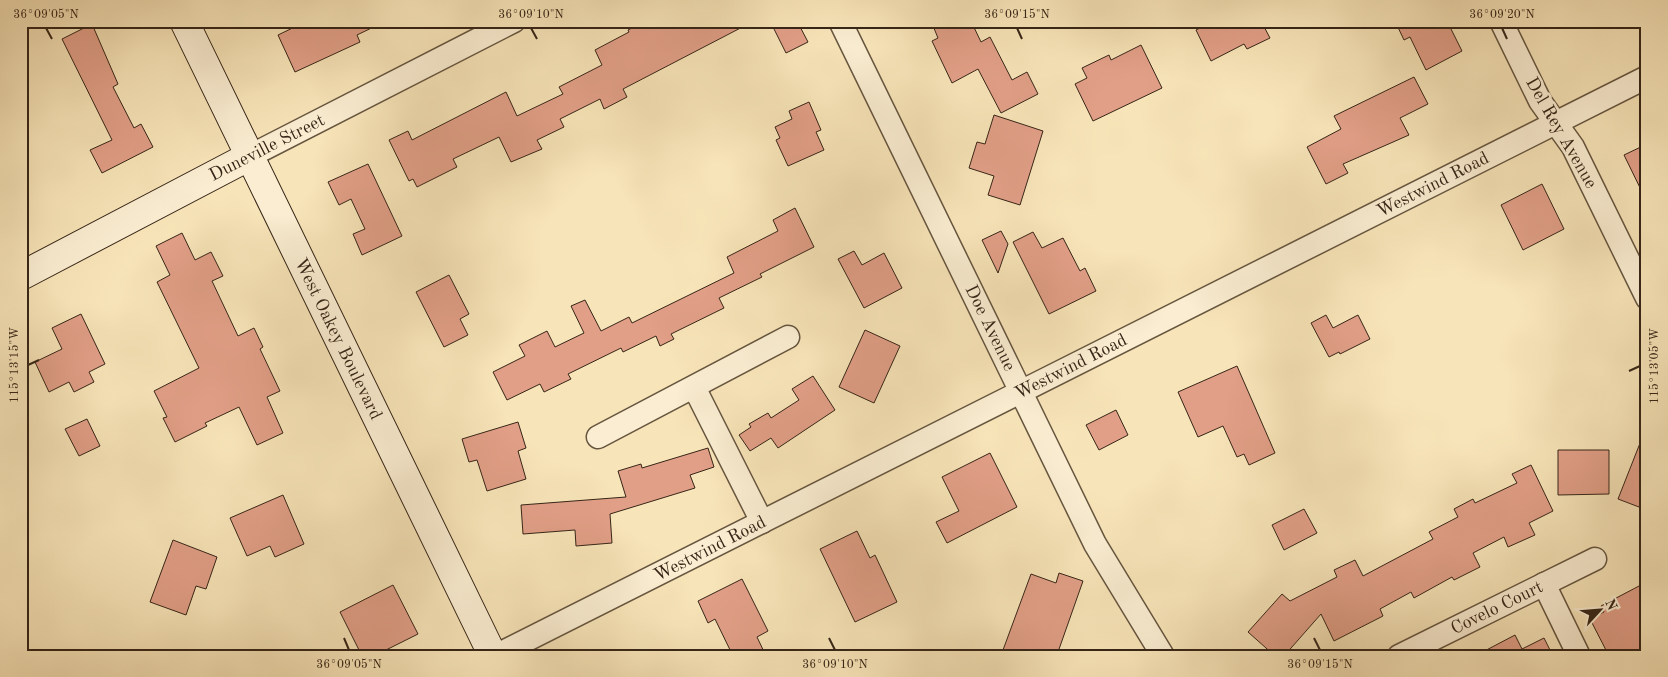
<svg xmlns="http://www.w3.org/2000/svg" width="1668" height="677" font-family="'Old Standard TT',serif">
  <rect width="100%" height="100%" fill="#f7e4b8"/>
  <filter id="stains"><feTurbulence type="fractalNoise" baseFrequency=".004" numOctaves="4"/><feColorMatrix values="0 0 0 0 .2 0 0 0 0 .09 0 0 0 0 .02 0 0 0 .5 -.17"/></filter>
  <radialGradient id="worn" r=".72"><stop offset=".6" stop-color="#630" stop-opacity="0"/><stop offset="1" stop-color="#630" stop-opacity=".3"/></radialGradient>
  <!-- building -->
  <g fill="#e19f87" stroke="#362517">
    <path d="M307,21h79l-29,14 3,7 -65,30 -17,-37z"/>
    <path d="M645,21h109l-131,68 4,8 -23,12 -4,-10 -40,20 4,8 -27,13 5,9 -31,13 -12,-25 -46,22 4,8 -40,20 -4,-8 -4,2 -20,-41 19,-9 4,9 94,-48 11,24 46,-22 -4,-7 43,-22 -7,-15 34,-18 -1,-2z"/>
    <path d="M770,21h27l11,21 -22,11z"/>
    <path d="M931,21h40l10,21 9,-5 22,43 15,-8 11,22 -37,19 -23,-44 -26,14 -20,-42 6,-3z"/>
    <path d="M1213,21h48l9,17 -23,11 -3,-5 -33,17 -15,-31z"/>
    <path d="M1395,21h52l15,30 -36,19 -16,-33 -6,3z"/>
    <path d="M92,24l26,60 -5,3 21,41 7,-4 12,23 -51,26 -12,-23 22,-10 -50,-101z"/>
    <path d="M1141,45l21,43 -69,33 -18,-37 12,-6 -5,-10 27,-13 2,5z"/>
    <path d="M1414,77l14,27 -28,14 9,17 -66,29 5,9 -22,11 -19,-37 34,-18 -7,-13z"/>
    <path d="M809,102l12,28 -5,2 8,18 -36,16 -12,-26 4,-2 -5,-11 17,-8 -3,-8z"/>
    <path d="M994,115l49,16 -23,74 -32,-10 6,-19 -25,-8 8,-26 8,2z"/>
    <path d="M1647,144v58l-23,-47z"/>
    <path d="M368,164l34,72 -40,19 -9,-21 12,-5 -14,-30 -12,6 -11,-23z"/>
    <path d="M1542,184l22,45 -41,21 -22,-45z"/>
    <path d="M795,208l19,39 -54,27 2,3 -43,21 5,10 -53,26 3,5 -14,7 -4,-10 -33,16 -2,-4 -53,26 3,5 -27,13 -4,-8 -33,16 -14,-28 32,-16 -6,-11 28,-14 8,16 29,-14 -13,-27 14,-6 16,31 28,-14 3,6 102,-50 -7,-16 51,-26 -5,-11z"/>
    <path d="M1001,231l7,13 -10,29 -16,-33z"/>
    <path d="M1033,232l9,16 21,-10 17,33 5,-3 11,23 -47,23 -36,-72z"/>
    <path d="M182,233l13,27 16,-8 12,24 -11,5 26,55 16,-8 9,19 -3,2 20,42 -13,6 16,36 -26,12 -18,-38 -34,16 2,3 -32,16 -12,-24 4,-1 -13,-26 45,-23 -42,-86 13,-7 -14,-29z"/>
    <path d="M854,251l8,14 22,-12 18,35 -38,20 -26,-49z"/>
    <path d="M449,275l20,39 -9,5 8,16 -24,12 -28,-55z"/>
    <path d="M81,314l24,50 -16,8 5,10 -20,10 -5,-10 -20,10 -14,-30 27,-13 -10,-21z"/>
    <path d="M1326,315l7,13 25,-13 12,24 -30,15 -1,-2 -10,5 -18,-34z"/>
    <path d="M865,330l35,16 -26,57 -35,-16z"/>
    <path d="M1237,366l38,87 -26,12 -5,-11 -7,3 -14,-31 -25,11 -20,-45z"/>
    <path d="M813,376l22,34 -57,38 -7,-10 -21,13 -11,-16 12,-8 -2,-3 19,-11 3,5 28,-18 -7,-11z"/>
    <path d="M1116,410l12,25 -29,15 -13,-25z"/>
    <path d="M87,419l13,27 -21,10 -14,-27z"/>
    <path d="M518,422l8,26 -8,3 8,28 -39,12 -10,-31 -8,2 -7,-23z"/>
    <path d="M1646,428l1,60 -8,19 -21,-8z"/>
    <path d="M708,448l6,19 -24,8 5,13 -85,26 2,29 -36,3 -1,-16 -52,4 -2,-29 105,-8 -8,-26 23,-7 1,4z"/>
    <path d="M1558,450h51v44l-51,1z"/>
    <path d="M990,453l27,54 -70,36 -11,-21 23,-11 -17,-34z"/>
    <path d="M1531,465l22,46 -24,12 6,12 -27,12 -4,-10 -31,16 7,14 -26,13 -2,-3 -38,21 -3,-6 -31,17 3,7 -49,25 -13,-27 -37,42h-9l-27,-24 34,-38 8,7 47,-24 -3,-7 21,-10 8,16 70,-37 -4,-7 29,-15 -4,-8 19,-10 2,4 42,-20 -5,-9z"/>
    <path d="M283,495l21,49 -29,13 -5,-11 -23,10 -17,-38z"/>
    <path d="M1304,509l13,24 -33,17 -12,-25z"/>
    <path d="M857,531l13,27 5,-3 22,47 -42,20 -35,-73z"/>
    <path d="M173,540l44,17 -11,32 -10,-3 -10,29 -36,-13z"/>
    <path d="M1059,573l24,8 -25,71 -5,-1 -2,5h-31l-17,-6 28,-76 25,9z"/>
    <path d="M742,579l26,52 -11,6 9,19h-33l-18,-37 -7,4 -10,-22z"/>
    <path d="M393,585l25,49 -44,22h-12l-22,-44z"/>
    <path d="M1639,586l8,14v46l-20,10h-18l-19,-37 14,-7 -3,-6z"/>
    <path d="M1515,635l7,14 22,-11 9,18h-78z"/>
  </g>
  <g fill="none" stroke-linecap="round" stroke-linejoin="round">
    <!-- street casing -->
    <g stroke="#66553f" stroke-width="25">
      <g id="street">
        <path d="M840,21l255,523 68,112"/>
        <path d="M1501,21l39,80 33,46 74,151"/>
        <path d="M250,156l264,-135"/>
        <path d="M694,387l68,135"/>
        <path d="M598,437l190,-100"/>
        <path d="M1544,584l35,72"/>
        <path d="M495,656l1152,-579"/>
        <path d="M1399,656l196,-97"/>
      </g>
    </g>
    <!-- secondary casing -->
    <g stroke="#362517" stroke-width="30">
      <g id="secondary">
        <path d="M184,21l309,635"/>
        <path d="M21,276l229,-120"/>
      </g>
    </g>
    <!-- street -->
    <use href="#street" stroke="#faedd1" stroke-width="22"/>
    <!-- secondary -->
    <use href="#secondary" stroke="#faedd1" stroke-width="28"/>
  </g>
  <!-- ticks -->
  <path fill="none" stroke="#362517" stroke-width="2" d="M46,28l6,11M531,28l6,11M1017,28l5,11M1502,28l5,11M28,365l11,-5M1629,371l11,-5M344,638l5,12M829,638l6,12M1314,638l6,12"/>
  <g text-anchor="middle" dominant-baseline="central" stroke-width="5" stroke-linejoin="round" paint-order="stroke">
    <!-- street labels -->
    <g font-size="18" fill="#362517" stroke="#faedd1">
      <text transform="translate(1561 133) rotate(60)">Del Rey Avenue</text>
      <text transform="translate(267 148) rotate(-27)">Duneville Street</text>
      <text transform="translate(1433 185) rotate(-27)">Westwind Road</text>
      <text transform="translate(990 328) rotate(64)">Doe Avenue</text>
      <text transform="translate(338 339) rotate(64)">West Oakey Boulevard</text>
      <text transform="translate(1071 367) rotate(-27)">Westwind Road</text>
      <text transform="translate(710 549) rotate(-27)">Westwind Road</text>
      <text transform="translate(1497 608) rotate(-26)">Covelo Court</text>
    </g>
  </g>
  <!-- margin -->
  <rect width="1668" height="677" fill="none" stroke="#f7e4b8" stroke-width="55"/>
  <!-- north arrow -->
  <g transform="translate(1600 610) rotate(64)" stroke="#faedd1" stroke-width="4" paint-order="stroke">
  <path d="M0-4L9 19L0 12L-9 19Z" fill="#362517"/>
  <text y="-8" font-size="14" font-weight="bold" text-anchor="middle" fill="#362517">N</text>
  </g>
  <rect x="28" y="28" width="1612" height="622" fill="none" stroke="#362517" stroke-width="2"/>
  <g font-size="12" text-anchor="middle" fill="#362517">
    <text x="46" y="18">36°09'05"N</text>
    <text x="531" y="18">36°09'10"N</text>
    <text x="1017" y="18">36°09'15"N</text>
    <text x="1502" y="18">36°09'20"N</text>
    <text transform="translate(14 365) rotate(-90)" y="4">115°13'15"W</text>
    <text transform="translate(1654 366) rotate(-90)" y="4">115°13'05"W</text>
    <text x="349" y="668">36°09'05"N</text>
    <text x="835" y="668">36°09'10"N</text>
    <text x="1320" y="668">36°09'15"N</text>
  </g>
  <rect width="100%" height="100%" filter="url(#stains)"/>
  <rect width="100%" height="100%" fill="url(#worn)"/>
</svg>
